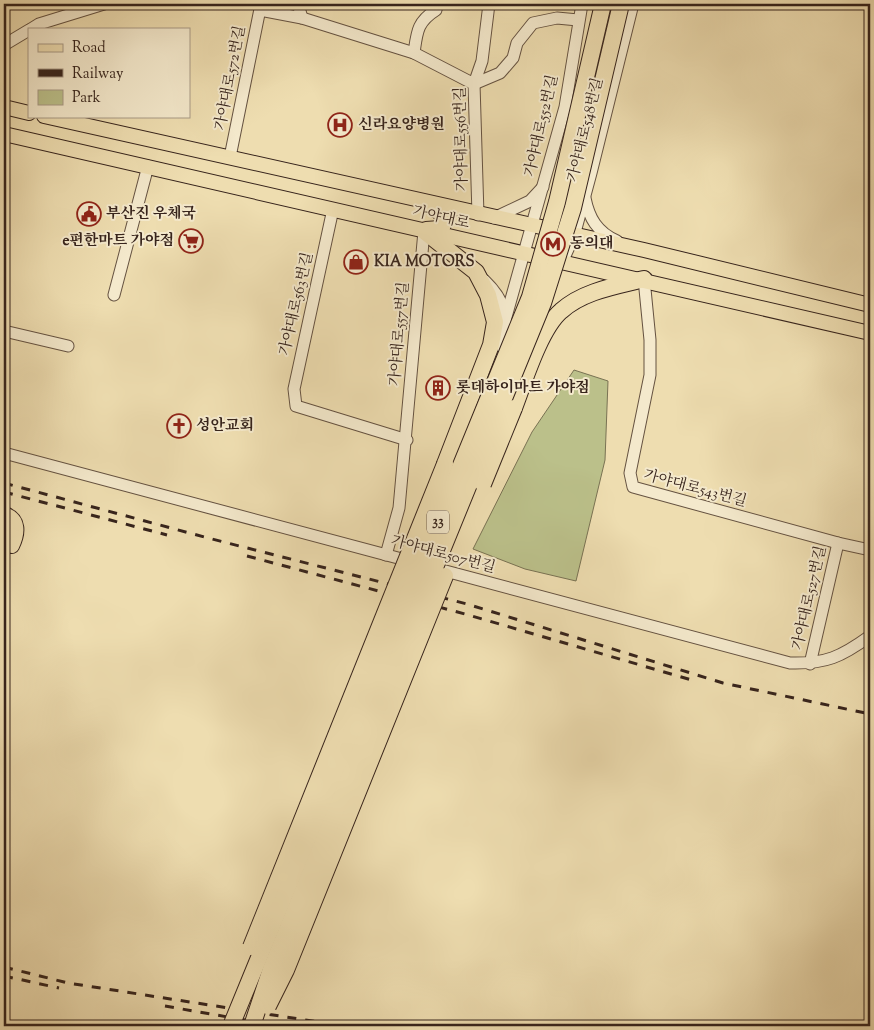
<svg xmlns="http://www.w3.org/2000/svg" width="874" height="1030" font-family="'Sorts Mill Goudy','Noto Serif KR',serif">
  <rect width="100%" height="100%" fill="#eeddb0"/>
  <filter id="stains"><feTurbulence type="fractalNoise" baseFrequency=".004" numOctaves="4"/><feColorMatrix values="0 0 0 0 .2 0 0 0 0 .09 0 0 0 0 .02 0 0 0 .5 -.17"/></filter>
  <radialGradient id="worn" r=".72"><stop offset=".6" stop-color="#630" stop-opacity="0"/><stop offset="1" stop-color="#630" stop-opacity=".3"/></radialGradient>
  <!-- green -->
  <path fill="#bbc08a" stroke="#797253" d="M574,370l34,11 -3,79 -29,121 -51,-12 -52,-20 59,-117z"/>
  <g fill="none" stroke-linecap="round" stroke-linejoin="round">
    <!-- minor casing -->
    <g stroke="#655241" stroke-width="13">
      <g id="minor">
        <path d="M298,4l4,14"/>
        <path d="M260,10l42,8 112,35 60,31 26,-11 13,-15 4,-15 16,-20 24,-5 21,2"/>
        <path d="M31,29l8,-5 65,-20"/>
        <path d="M4,45l25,-15"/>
        <path d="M414,53c3,-21 3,-31 22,-43l1,-6"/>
        <path d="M230,157l31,-153"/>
        <path d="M585,198c4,20 12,34 32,43"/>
        <path d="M333,209l-39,180 2,17 111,34"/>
        <path d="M478,215l-4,-131 8,-23 7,-57"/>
        <path d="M494,218l36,-17 13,-14"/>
        <path d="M564,258l10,-22 17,-63 42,-169"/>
        <path d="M644,279l6,61v35l-20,98 3,14 205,56"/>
        <path d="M484,280c24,23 24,38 19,69"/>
        <path d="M114,295l34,-129"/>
        <path d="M506,317l59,-210 17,-103"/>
        <path d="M4,331l64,15"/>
        <path d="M4,453l409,109"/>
        <path d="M386,555l13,-47 25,-277"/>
        <path d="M438,569l352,94c36,1 51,-6 80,-27"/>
        <path d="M810,664l28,-121 32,7"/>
      </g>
    </g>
    <!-- major casing -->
    <g stroke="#37241c" stroke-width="16">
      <g id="major">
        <path d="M4,107l25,6"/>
        <path d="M44,116l600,134 226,55"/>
        <path d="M4,134l866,199"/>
        <path d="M426,229l14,-1 4,-3 2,-6 -3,-4 -13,-8"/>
        <path d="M4,514c16,5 14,20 8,32"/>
      </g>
    </g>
    <!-- highway casing -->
    <g stroke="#37241c" stroke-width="18">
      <g id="highway">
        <path d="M424,231l52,41 12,23 7,27 -4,23 -46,119"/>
        <path d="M514,408c10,-26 26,-79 47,-97 22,-20 55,-25 83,-32"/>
      </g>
    </g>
    <!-- minor -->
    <use href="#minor" stroke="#f4e9cc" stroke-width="11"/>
    <!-- major -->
    <use href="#major" stroke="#eeddb0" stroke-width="14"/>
    <!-- highway -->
    <use href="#highway" stroke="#eeddb0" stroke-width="16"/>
    <!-- rail -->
    <g stroke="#37241c" stroke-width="3" stroke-dasharray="9 9" stroke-linecap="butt">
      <path d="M4,483l204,55 259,66 256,79 147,31"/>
      <path d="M4,492l163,43"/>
      <path d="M247,556l218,58 230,67"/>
      <path d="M4,967l64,16 276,43"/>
      <path d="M4,976l55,12"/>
      <path d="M165,1006l114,20"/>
    </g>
    <!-- highway-bridge casing -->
    <g stroke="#37241c" stroke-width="18" stroke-linecap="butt">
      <g id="highway-bridge">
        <path d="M483,484l31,-76"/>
        <path d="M251,947l194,-483"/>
        <path d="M268,1006l18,-36 159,-394"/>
        <path d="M231,1026l299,-729 27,-95 46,-198"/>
        <path d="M252,1026l19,-57 272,-666 30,-95 48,-204"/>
      </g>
    </g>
    <!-- highway-bridge -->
    <use href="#highway-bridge" stroke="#eeddb0" stroke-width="16"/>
  </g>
  <!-- icons -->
  <defs>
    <g id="hospital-ring" transform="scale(1.25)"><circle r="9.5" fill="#f4e9cc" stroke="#8f2418" stroke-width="1.5"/><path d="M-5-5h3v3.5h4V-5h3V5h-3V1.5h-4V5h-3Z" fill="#8f2418"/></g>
    <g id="civic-ring" transform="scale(1.25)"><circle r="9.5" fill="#f4e9cc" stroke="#8f2418" stroke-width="1.5"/><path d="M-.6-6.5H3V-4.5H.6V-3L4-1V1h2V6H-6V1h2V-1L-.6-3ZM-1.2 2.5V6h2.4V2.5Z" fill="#8f2418"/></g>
    <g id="supermarket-ring" transform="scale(1.25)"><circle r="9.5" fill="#f4e9cc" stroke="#8f2418" stroke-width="1.5"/><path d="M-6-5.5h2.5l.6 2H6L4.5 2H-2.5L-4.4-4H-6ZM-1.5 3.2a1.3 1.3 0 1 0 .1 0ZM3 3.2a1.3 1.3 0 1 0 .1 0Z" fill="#8f2418"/></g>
    <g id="metro-ring" transform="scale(1.25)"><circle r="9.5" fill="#f4e9cc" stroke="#8f2418" stroke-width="1.5"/><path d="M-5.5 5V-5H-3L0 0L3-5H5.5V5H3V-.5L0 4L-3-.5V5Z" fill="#8f2418"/></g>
    <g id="shop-ring" transform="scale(1.25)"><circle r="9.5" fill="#f4e9cc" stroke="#8f2418" stroke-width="1.5"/><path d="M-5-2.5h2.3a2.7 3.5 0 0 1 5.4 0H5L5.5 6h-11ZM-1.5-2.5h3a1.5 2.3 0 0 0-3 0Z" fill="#8f2418"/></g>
    <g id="building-ring" transform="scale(1.25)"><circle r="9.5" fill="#f4e9cc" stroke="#8f2418" stroke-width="1.5"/><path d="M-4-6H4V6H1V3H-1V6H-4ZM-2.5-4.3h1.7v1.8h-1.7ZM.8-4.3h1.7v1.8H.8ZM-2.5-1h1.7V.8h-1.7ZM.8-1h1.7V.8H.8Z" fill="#8f2418"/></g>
    <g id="church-ring" transform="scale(1.25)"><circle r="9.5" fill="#f4e9cc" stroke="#8f2418" stroke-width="1.5"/><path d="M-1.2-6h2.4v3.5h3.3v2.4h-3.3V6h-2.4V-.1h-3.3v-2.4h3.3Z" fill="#8f2418"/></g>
  </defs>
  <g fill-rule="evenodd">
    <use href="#hospital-ring" x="340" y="125"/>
    <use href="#civic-ring" x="89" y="214"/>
    <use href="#supermarket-ring" x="191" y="241"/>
    <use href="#metro-ring" x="553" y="244"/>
    <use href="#shop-ring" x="356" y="262"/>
    <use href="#building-ring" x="438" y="388"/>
    <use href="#church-ring" x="179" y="426"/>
  </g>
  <g text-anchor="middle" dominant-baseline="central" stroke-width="4" stroke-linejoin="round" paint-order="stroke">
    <!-- shield labels -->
    <rect fill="#f4e9cc" stroke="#705f51" stroke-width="1" x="427" y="510.5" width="22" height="23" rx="4"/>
    <g font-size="14" font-weight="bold" fill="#37241c">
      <text x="438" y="522">33</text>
    </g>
    <!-- street labels -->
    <g font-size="15" fill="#37241c" stroke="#f4e9cc">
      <text transform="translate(231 78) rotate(-79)">가야대로572번길</text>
      <text transform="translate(542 126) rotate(-77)">가야대로552번길</text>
      <text transform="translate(586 130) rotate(-76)">가야대로548번길</text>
      <text transform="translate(462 139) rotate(-91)">가야대로556번길</text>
      <text transform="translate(441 218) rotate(13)">가야대로</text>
      <text transform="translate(297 304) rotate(-77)">가야대로563번길</text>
      <text transform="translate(400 334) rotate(-85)">가야대로557번길</text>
      <text transform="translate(695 489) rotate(15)">가야대로543번길</text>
      <text transform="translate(443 555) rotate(15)">가야대로507번길</text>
      <text transform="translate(810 598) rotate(-77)">가야대로527번길</text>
    </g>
    <!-- poi labels -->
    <g font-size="15" font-weight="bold" fill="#37241c" stroke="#f4e9cc" text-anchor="start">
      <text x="358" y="125">신라요양병원</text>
      <text x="106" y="214">부산진 우체국</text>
      <text x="174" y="241" text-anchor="end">e편한마트 가야점</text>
      <text x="570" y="244">동의대</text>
      <text x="374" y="262">KIA MOTORS</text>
      <text x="456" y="388">롯데하이마트 가야점</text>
      <text x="196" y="426">성안교회</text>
    </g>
  </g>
  <!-- margin -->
  <rect width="874" height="1030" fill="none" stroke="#eeddb0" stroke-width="20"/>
  <rect x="5" y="5" width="864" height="1020" fill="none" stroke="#37241c" stroke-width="2.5"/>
  <rect x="10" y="10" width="854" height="1010" fill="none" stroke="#37241c"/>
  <!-- legend -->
  <rect x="28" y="28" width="162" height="90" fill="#f4e9cc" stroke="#a89a86"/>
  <rect x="38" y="44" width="25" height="8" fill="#eeddb0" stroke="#a89a86"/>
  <text x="72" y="52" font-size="15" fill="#37241c">Road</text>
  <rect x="38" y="69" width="25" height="8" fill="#37241c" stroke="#a89a86"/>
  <text x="72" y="78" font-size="15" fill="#37241c">Railway</text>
  <rect x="38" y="90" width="25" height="15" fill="#bbc08a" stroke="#a89a86"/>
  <text x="72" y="102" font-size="15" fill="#37241c">Park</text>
  <rect width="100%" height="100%" filter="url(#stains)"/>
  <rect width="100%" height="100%" fill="url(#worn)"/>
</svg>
